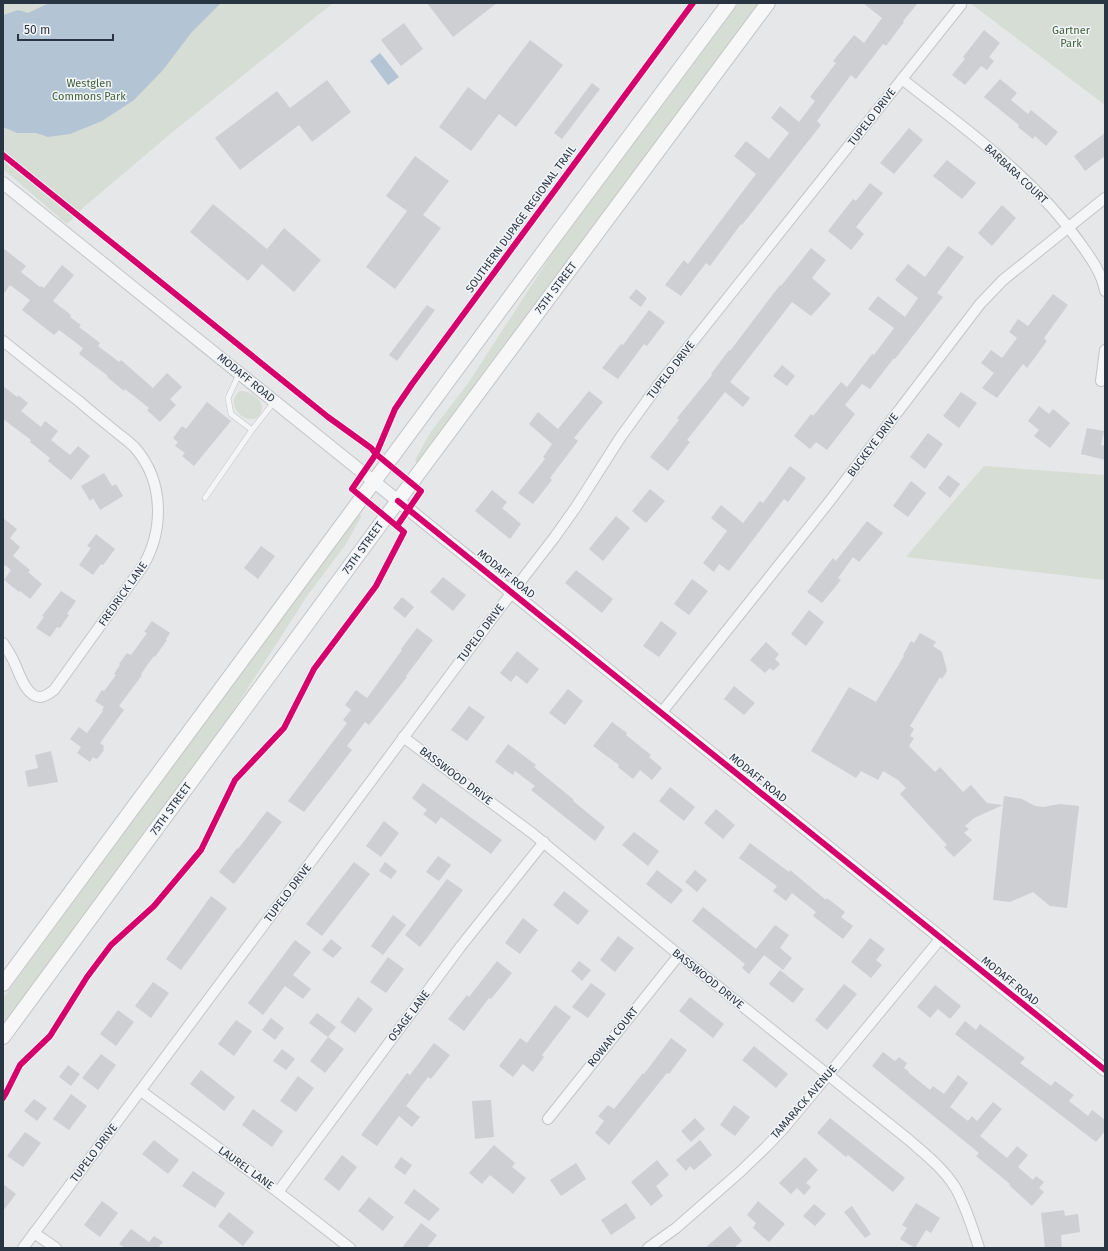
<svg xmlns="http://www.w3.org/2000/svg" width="1108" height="1251" font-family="'Fira Sans',sans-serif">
  <rect width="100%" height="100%" fill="#e5e7e9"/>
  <!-- green -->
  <g fill="#d6ddd4">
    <path d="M3,3h330l-158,127 -90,76 -18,18 -64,-55z"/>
    <path d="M739,3h20l-342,460 -2,-3 15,-27 39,-51 86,-133z"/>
    <path d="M970,3h135v102z"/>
    <path d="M240,391c10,-1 26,10 21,21 -9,20 -40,-6 -21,-21z"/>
    <path d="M984,466l121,9v105l-199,-23z"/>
    <path d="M358,514h2l1,3 -15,27 -39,52 -84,131 -220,298v-27z"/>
  </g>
  <!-- water -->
  <g fill="#b3c5d5">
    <path d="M49,3h172l-30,30 -28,37 -29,30 -32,21 -32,13 -22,3 -12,-4h-19l-14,-6v-112l15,-5 10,3z"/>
    <path d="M380,53l19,24 -11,8 -18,-24z"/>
  </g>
  <!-- building -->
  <g fill="#cdcfd2">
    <path d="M427,3h70l-44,34z"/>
    <path d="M863,3h55l-15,18 1,1 -18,24 -3,-2 -27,35 -5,-4 -34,46 4,4 -79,100 -1,-1 -31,42 -4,-3 -25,33 -16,-11 19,-25 4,4 68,-90 -22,-18 12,-15 23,18 20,-26 -18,-15 9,-12 19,16 16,-21 -5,-4 26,-34 -3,-2 21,-26 10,8 18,-25z"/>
    <path d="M404,23l19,26 -22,17 -20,-26z"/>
    <path d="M984,30l16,13 -11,14 5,4 -7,9 -6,-4 -16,19 -13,-10 13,-16 -2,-2z"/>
    <path d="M530,40l33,25 -47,62 -17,-13 -28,37 -32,-24 29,-40 17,13z"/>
    <path d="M1000,79l17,14 -6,7 17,14 3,-4 27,22 -12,14 -11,-10 -2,3 -15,-12 1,-2 -35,-28z"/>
    <path d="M327,80l24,32 -39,30 -13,-17 -59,45 -25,-32 62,-47 13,17z"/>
    <path d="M592,83l8,6 -38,50 -8,-6z"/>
    <path d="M909,128l14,12 -29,34 -14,-11z"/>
    <path d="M1105,133v23l-20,15 -11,-15z"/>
    <path d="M415,156l34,25 -26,34 18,13 -46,61 -29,-22 41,-56 -21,-15z"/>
    <path d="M947,160l29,23 -14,16 -29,-23z"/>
    <path d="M870,183l13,10 -27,34 8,7 -13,16 -23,-19 25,-32 3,2z"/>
    <path d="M213,204l54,45 17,-21 37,32 -27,32 -32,-28 -14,17 -58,-49z"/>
    <path d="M1002,205l14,13 -24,28 -14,-13z"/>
    <path d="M948,246l16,11 -27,36 6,4 -48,62 -1,-1 -24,31 -8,-5 -17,21 10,9 -28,36 -11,-8 -6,7 -16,-13 17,-22 2,2 28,-34 6,5 25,-33 2,1 20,-27 -26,-19 10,-13 27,21 13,-19 -23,-18 13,-16 17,13z"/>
    <path d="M3,248l23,18 -5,6 19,15 1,-1 3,2 18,-23 12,10 -21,26 18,14 -1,2 11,8 -2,2 21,16 -2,3 21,16 2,-2 32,28 14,-15 15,14 -12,12 6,6 -16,17 -13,-12 2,-2 -24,-19 -1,2 -17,-14 1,-1 -29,-22 4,-6 -24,-18 -5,5 -32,-25 8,-10 -20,-15 -7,10z"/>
    <path d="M811,248l15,12 -14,18 19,16 -20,22 -19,-14 -62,80 20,16 -7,9 -18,-15 -38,48 3,2 -22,29 -18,-14 29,-37 -2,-2 35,-43 -1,-1 18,-24 1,1 50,-66 1,1z"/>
    <path d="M636,289l11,9 -6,9 -12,-9z"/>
    <path d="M1053,294l15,11 -24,33 3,3 -20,27 -4,-4 -26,34 -15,-10 12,-15 -13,-10 10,-13 11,8 15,-20 -8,-6 9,-13 10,7z"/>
    <path d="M427,305l8,5 -38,51 -8,-6z"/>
    <path d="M649,310l16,12 -18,24 -3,-2 -26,35 -16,-11 19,-24 2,1z"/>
    <path d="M782,365l13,11 -8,10 -14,-10z"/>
    <path d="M3,386l14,11 1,-2 10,8 -7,8 20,16 4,-6 13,10 -7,9 19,15 8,-9 12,10 -19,24 -23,-19 2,-3 -20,-16 1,-2 -28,-21z"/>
    <path d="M589,391l14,11 -29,36 4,3 -28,37 2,2 -19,24 -15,-11 27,-34 -2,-2 9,-13 -23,-20 9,-12 20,17z"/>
    <path d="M961,392l16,11 -18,25 -16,-12z"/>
    <path d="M207,402l24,19 -37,45 -12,-10 3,-3 -10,-7 3,-4 -5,-4 9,-12 4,3z"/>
    <path d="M1039,406l10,8 4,-5 17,14 -20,25 -16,-12 5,-6 -11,-9z"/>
    <path d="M1087,428l17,3 -3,14 4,1v14l-24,-6z"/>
    <path d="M928,433l15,11 -18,25 -15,-12z"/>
    <path d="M790,466l16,12 -18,24 -4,-3 -55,72 -10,-7 -5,8 -11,-9 24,-32 -16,-13 10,-13 22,18 17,-22 3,2z"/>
    <path d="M104,473l8,13 4,-2 7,12 -23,14 -7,-12 -3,3 -9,-15z"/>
    <path d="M948,475l12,9 -10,14 -12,-10z"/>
    <path d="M911,481l15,12 -18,24 -15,-11z"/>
    <path d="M650,489l15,12 -19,22 -14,-12z"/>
    <path d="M492,490l15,12 -5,6 19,16 -11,15 -35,-28z"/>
    <path d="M616,516l14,12 -27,33 -14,-12z"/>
    <path d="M3,518l14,11 -7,9 10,9 -7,9 17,14 -2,2 14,12 -12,15 -10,-8 -1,1 -15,-12 7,-10 -6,-5 -2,3z"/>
    <path d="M867,521l16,12 -24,29 -6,-5 -15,21 3,2 -19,23 -15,-11 26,-34 3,3z"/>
    <path d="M96,534l19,15 -12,16 -2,-1 -8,11 -14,-10 12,-17 -4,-2z"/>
    <path d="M261,546l14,10 -17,23 -14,-11z"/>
    <path d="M576,570l37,29 -11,14 -37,-30z"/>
    <path d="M443,577l23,18 -13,16 -23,-19z"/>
    <path d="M692,579l16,12 -19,24 -15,-11z"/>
    <path d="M61,591l15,10 -9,13 2,1 -9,13 -3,-1 -7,10 -14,-9 8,-11 -2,-1z"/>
    <path d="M402,597l12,10 -9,11 -12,-10z"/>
    <path d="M809,610l15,12 -18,24 -15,-12z"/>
    <path d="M152,621l18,12 -4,6 1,1 -12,17 -1,-1 -6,8 -7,10 1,1 -23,31 5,4 -24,33 4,3 -1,3 1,1 -6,8 -2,1 -3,-2 -3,5 -13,-9 4,-6 -11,-8 9,-12 8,6 16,-22 -1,-1 2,-3 -9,-6 7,-11 2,1 12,-16 -2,-1 6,-9 -1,-1 8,-11 4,2 16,-22 -3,-1z"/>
    <path d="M661,621l16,12 -18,24 -16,-11z"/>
    <path d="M417,628l16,12 -27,36 1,1 -38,48 -4,-3 -18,24 5,4 -48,62 -16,-11 59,-78 -4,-3 8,-10 -6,-5 11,-15 11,8 35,-48 -1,-1z"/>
    <path d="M920,633l16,9 -3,4 9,6 5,19 -5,8 -2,-2 -30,49 4,3 -4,7 4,2 -5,8 26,26 5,-5 23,25 8,-7 16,18 16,2 1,-9 18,3 13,7 8,1 17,-3 19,2 -12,102 -17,-2 -17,-14 -23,10 -17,-2 10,-95 -29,13 -9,8 4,3 -5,4 8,7 -18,17 -10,-10 3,-2 -47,-51 6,-6 -8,-8 -15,-9 -5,9 -17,-9 -5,7 -45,-27 38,-64 27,15 28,-46 -1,-1 8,-14 3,2z"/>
    <path d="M766,642l13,12 -4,5 5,5 -7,7 -3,-3 -5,5 -15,-13z"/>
    <path d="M517,651l22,18 -12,15 -11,-9 -5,7 -11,-9z"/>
    <path d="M734,686l21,17 -11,12 -20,-16z"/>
    <path d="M568,689l15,12 -18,24 -16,-12z"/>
    <path d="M469,706l16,11 -18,24 -16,-11z"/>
    <path d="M612,722l15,11 -1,2 25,20 -2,2 13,11 -10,12 -12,-10 -7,9 -15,-12 1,-2 -26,-19z"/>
    <path d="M508,744l28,21 -2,2 40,33 -1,1 32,26 -10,14 -64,-51 4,-4 -20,-15 -2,4 -18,-13z"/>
    <path d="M51,751l7,31 -30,5 -3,-16 13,-3 -3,-13z"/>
    <path d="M423,783l79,57 -11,14 -50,-37 -5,7 -13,-10 4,-4 -15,-12z"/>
    <path d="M670,787l25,20 -11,14 -25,-20z"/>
    <path d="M716,809l19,16 -12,14 -19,-16z"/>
    <path d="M267,811l15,11 -48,62 -15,-12 18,-24 1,1z"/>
    <path d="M384,821l15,12 -18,24 -15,-11z"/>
    <path d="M634,832l25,19 -11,15 -26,-21z"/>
    <path d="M750,843l39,29 1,-2 36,30 1,-2 18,14 -4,5 12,9 -10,13 -30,-23 3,-4 -24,-19 -6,8 -13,-10 4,-5 -38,-28z"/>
    <path d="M438,856l13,9 -12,16 -13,-9z"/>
    <path d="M354,862l16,12 -48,62 -16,-12z"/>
    <path d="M385,862l12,9 -6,8 -12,-8z"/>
    <path d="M657,870l26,20 -12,14 -25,-20z"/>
    <path d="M695,870l12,10 -10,12 -12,-10z"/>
    <path d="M447,879l16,11 -43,57 -15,-12z"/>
    <path d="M564,891l25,20 -11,14 -25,-20z"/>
    <path d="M211,896l16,12 -46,62 -15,-11z"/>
    <path d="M703,907l53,42 19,-24 14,10 -9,13 12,10 -9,12 -19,-15 -15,19 -7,-6 3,-4 -53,-43z"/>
    <path d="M393,915l13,10 -23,30 -12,-9z"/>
    <path d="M523,918l15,12 -18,24 -15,-11z"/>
    <path d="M618,936l16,12 -19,24 -15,-12z"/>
    <path d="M870,938l15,11 -9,11 6,5 -11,13 -20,-16z"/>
    <path d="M331,939l11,9 -9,10 -11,-8z"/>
    <path d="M295,940l16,12 -18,23 18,14 -8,10 -18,-13 -22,29 -15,-12z"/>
    <path d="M388,957l16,12 -18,24 -16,-11z"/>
    <path d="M497,961l15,12 -21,26 -2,-1 -25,33 -16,-12 19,-24 2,2z"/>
    <path d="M579,961l12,9 -9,11 -11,-10z"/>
    <path d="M780,970l24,19 -11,14 -24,-19z"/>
    <path d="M153,982l16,11 -18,25 -16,-12z"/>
    <path d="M591,983l15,11 -18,24 -16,-11z"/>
    <path d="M844,984l13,10 -30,36 -12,-10z"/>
    <path d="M935,985l26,21 -11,13 -12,-10 -8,9 -13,-11z"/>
    <path d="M358,997l15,12 -18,24 -15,-11z"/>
    <path d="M690,997l34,27 -11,14 -34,-27z"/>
    <path d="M555,1005l16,12 -29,38 2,2 -11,15 -10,-8 -10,13 -14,-11 21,-28 7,5z"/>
    <path d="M118,1010l16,12 -18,24 -16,-12z"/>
    <path d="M317,1013l19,14 -8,10 16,12 -19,24 -15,-12 18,-24 -19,-14z"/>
    <path d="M271,1018l13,10 -9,12 -13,-10z"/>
    <path d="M236,1020l16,11 -18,25 -16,-12z"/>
    <path d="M965,1021l11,9 4,-6 45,34 -5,5 20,15 11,8 4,-5 19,14 -5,6 19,15 4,-6 13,10v11l-9,11 -141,-108z"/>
    <path d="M671,1038l16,12 -18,24 -2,-1 -58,72 -14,-12 9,-12 -6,-5 10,-11 6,4 29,-36 1,1z"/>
    <path d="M434,1043l16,12 -19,24 -3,-2 -22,29 14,11 -8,10 -13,-11 -22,30 -16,-11 46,-62 3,2z"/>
    <path d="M754,1046l34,28 -12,14 -34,-28z"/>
    <path d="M282,1049l13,10 -9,11 -13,-9z"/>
    <path d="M883,1052l12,9 4,-4 8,6 -3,5 5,4v1l21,17 3,-4 11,8 14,-19 10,8 -18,24 18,14 4,-5 5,5 16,-19 9,7 -22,27 27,22 10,-12 11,9 -10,12 15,13 3,-4 8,6 -5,6 5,4 -12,14 -23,-21 1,-1 -34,-28 3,-3 -107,-87z"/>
    <path d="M101,1054l15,11 -18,25 -16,-12z"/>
    <path d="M68,1065l12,9 -9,12 -12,-9z"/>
    <path d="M201,1070l34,27 -11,14 -34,-27z"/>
    <path d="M298,1076l16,12 -18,24 -16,-11z"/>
    <path d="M71,1094l16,12 -18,24 -16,-11z"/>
    <path d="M34,1099l13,9 -10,13 -13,-10z"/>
    <path d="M491,1100l3,37 -19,2 -3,-38z"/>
    <path d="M734,1105l16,12 -15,19 -15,-11z"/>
    <path d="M253,1109l30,22 -11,16 -30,-22z"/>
    <path d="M695,1118l10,11 -14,13 -10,-11z"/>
    <path d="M830,1118l75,60 -12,14 -45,-37 -2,2 -29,-24z"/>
    <path d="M25,1132l16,11 -18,24 -16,-11z"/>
    <path d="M154,1140l25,20 -11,14 -26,-20z"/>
    <path d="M700,1140l12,15 -18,15 -4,-4 -4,5 -10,-11z"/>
    <path d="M494,1145l21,18 -3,4 14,11 -13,16 -23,-19 -8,9 -13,-11z"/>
    <path d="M342,1155l15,12 -18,24 -15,-12z"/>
    <path d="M401,1157l11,8 -7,10 -11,-8z"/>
    <path d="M805,1157l13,13 -12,13 5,4 -7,8 -7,-7 -6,6 -12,-11z"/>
    <path d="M657,1160l12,15 -13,11 7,10 -12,10 -20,-24z"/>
    <path d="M576,1163l10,16 -25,17 -11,-16z"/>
    <path d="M193,1171l32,22 -10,15 -33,-22z"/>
    <path d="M3,1184l13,10 -13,17z"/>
    <path d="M414,1189l26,20 -11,12 -25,-18z"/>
    <path d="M369,1197l25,20 -11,14 -25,-20z"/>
    <path d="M102,1201l16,12 -18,24 -16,-12z"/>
    <path d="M758,1201l27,23 -16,18 -16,-14 3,-5 -9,-8z"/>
    <path d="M626,1203l10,15 -25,17 -10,-15z"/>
    <path d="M916,1203l24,15 -9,15 -5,-3 -11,18 -15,-9 7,-11 -5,-3z"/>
    <path d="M814,1204l12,10 -11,12 -12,-10z"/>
    <path d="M852,1206l19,28 -6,4 -21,-26z"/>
    <path d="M1064,1210l1,6 13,-2 2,18 -19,3 1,13h-17l-4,-35z"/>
    <path d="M229,1212l25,20 -11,14 -25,-20z"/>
    <path d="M421,1223l16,12 -10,13h-25z"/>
    <path d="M730,1226l12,15 -8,7h-29z"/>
    <path d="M131,1229l18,13 5,-6 9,6 -5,6h-33l-6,-4z"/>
  </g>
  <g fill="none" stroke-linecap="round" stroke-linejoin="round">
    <!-- service casing -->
    <g stroke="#c3c5c7" stroke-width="6">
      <g id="service">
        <path d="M239,374l-11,24 3,16 21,16 22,-28"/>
        <path d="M205,498l47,-68"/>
      </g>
    </g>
    <!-- minor casing -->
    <g stroke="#c3c5c7" stroke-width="12">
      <g id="minor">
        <path d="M902,79c63,50 131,97 178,164 10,14 22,30 25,48"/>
        <path d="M3,341c26,21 51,41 77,61 11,10 23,19 35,29 7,6 15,11 21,18 28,33 28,81 7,117l-89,124c-4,3 -9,7 -14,7 -14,0 -21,-25 -26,-35 -3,-7 -7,-13 -11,-19"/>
        <path d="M1101,381l4,-31"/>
        <path d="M662,712l167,-210 151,-198 23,-24 102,-82"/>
        <path d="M403,737l129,96 147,122 230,185c16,14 34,28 46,47 11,19 17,40 24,61"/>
        <path d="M141,1091l137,101 72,56"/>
        <path d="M548,1119l131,-164"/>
        <path d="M278,1192l183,-246 83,-104"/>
        <path d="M34,1233l22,15"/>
        <path d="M23,1248l477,-640 54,-70 22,-31 44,-69 39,-54 302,-379"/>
        <path d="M648,1248l28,-20 64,-56 27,-26 16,-17 45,-54 113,-137"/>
      </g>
    </g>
    <!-- tertiary casing -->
    <g stroke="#c3c5c7" stroke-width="14">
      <path id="tertiary" d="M3,183l1102,887"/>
    </g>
    <!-- secondary casing -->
    <g stroke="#c3c5c7" stroke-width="16">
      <g id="secondary">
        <path d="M3,984l541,-733 185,-248"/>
        <path d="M3,1037l374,-508 391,-526"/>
      </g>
    </g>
    <!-- service -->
    <use href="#service" stroke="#f4f5f6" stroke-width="5"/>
    <!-- minor -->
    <use href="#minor" stroke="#f4f5f6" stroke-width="10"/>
    <!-- tertiary -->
    <use href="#tertiary" stroke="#f4f5f6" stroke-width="12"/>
    <!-- secondary -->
    <use href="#secondary" stroke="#f7f7f8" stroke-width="14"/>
    <!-- cycleway casing -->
    <g stroke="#f2f5f8" stroke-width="8">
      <g id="cycleway">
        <path d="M3,155l325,262 43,31 5,6 45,37 -24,35"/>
        <path d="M398,501l707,569"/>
        <path d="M3,1098l3,-5 14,-28 30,-29 37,-59 24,-32 43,-39 47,-56 34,-70 49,-52 30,-59 62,-83 28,-54 -52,-43 24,-35 19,-45 17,-25 281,-381"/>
      </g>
    </g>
    <!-- cycleway -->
    <use href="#cycleway" stroke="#d6006c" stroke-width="6"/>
  </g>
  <g text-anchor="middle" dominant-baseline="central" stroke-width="3" stroke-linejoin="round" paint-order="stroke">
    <!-- park labels -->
    <g font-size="11" fill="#406037" stroke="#f2f5f8">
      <text x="1071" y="30">Gartner<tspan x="1071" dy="13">Park</tspan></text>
      <text x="89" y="83">Westglen<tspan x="89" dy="13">Commons Park</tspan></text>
    </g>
    <!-- street labels -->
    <g font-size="11" fill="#2a3544" stroke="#f2f5f8">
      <text transform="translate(872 117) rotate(-52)">TUPELO DRIVE</text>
      <text transform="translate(1016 174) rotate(43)">BARBARA COURT</text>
      <text transform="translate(521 219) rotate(-54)">SOUTHERN DUPAGE REGIONAL TRAIL</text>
      <text transform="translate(556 288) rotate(-53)">75TH STREET</text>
      <text transform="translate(671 370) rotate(-52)">TUPELO DRIVE</text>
      <text transform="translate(246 378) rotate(39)">MODAFF ROAD</text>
      <text transform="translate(873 445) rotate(-53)">BUCKEYE DRIVE</text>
      <text transform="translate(363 548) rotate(-54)">75TH STREET</text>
      <text transform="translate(506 574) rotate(39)">MODAFF ROAD</text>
      <text transform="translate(123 594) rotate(-55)">FREDRICK LANE</text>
      <text transform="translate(481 633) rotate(-53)">TUPELO DRIVE</text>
      <text transform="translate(456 776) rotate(37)">BASSWOOD DRIVE</text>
      <text transform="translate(758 778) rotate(39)">MODAFF ROAD</text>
      <text transform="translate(171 809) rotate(-54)">75TH STREET</text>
      <text transform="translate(288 893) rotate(-53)">TUPELO DRIVE</text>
      <text transform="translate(708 979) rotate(39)">BASSWOOD DRIVE</text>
      <text transform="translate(1010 981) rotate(39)">MODAFF ROAD</text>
      <text transform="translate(409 1016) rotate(-53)">OSAGE LANE</text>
      <text transform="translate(613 1037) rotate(-51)">ROWAN COURT</text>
      <text transform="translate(804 1102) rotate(-49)">TAMARACK AVENUE</text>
      <text transform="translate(94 1153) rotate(-53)">TUPELO DRIVE</text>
      <text transform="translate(246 1168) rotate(36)">LAUREL LANE</text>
    </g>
  </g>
  <!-- border -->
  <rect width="1108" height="1251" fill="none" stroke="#2a3544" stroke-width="8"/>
  <!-- scale -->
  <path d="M18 34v6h95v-6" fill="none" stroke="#2a3544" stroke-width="2"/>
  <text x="24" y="34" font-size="12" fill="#2a3544" stroke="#f2f5f8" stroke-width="3" paint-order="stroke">50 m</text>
</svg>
